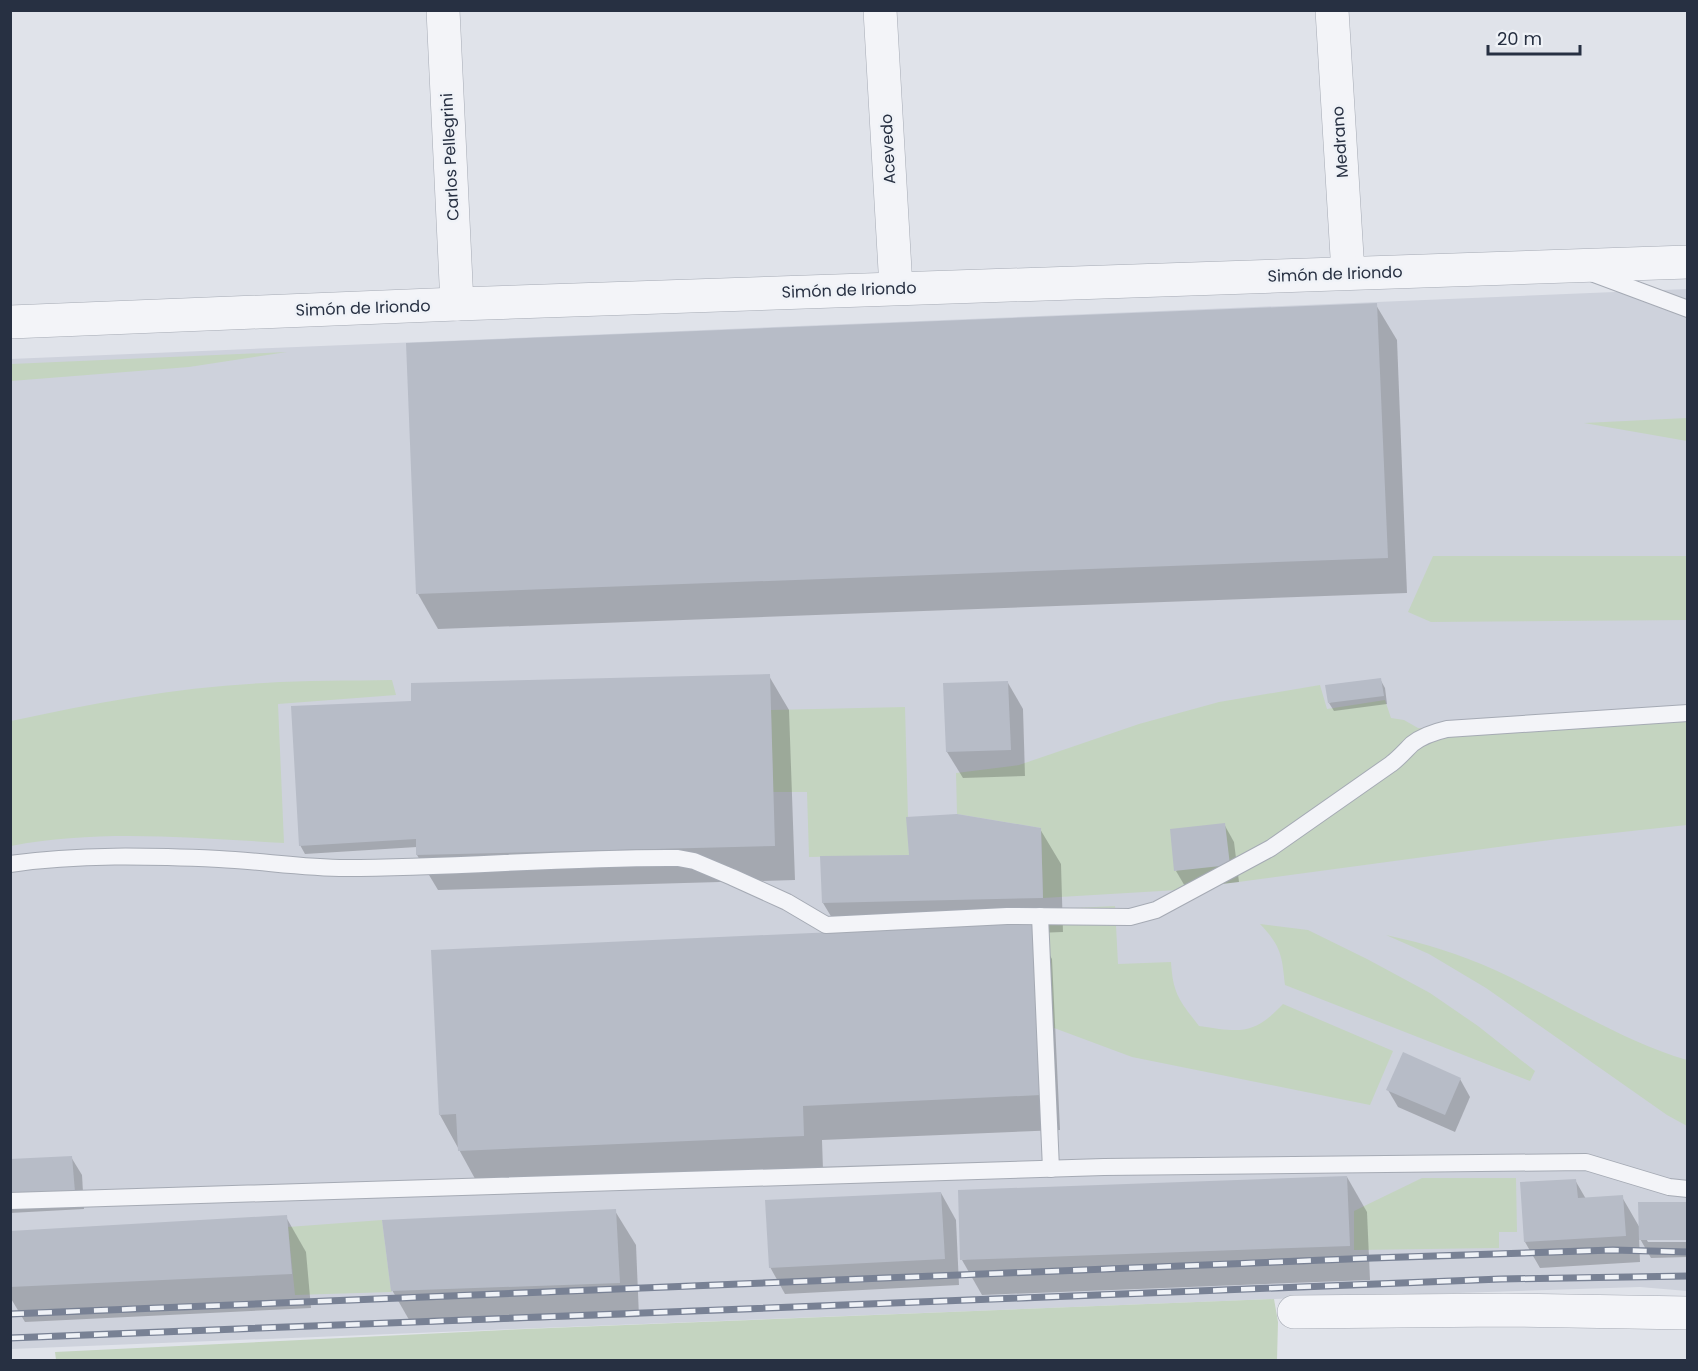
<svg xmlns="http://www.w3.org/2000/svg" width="1698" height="1371" font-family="Poppins,sans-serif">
  <rect width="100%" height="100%" fill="#e0e3ea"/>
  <!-- built -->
  <path fill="#ced2dc" d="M1687,289v1002l-47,-4 -366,12 -1263,50 -1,-990z"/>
  <!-- green -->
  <g fill="#c4d4c0">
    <path d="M287,352l-98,15 -178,14v-17z"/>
    <path d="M1687,418v23l-103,-18z"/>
    <path d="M1433,556h254v64l-256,2 -23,-10z"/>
    <path d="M392,680l4,15 -118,9 6,139c-91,-5 -184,-14 -273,3v-125c82,-18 168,-34 253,-38 42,-3 85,-2 128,-3z"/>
    <path d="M1320,685l7,24 58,-9 6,18 13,2 14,8 29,1 240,-16v112l-129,14 -380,51 -135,8 -2,-70 -84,-14 -1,-41 63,-8 120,-41 80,-22z"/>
    <path d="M905,707l4,148 -100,2 -2,-65h-34l-2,-82z"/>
    <path d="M1115,906l3,58 53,-2c2,33 9,39 28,64 41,6 54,10 84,-22l110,47 -23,54 -238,-48 -94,-35 -4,-112z"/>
    <path d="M1260,924l48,6 59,29 63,34 48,33 57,45 -5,10 -245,-96c-3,-30 -4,-39 -25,-61z"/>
    <path d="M1386,935c37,8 74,19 109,35 63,29 126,71 192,90v66l-20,-11 -181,-127 -57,-34z"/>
    <path d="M1422,1178h94l1,54h-18v16l-145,2v-39z"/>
    <path d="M382,1220l9,70 1,2 -97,3 -7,-68z"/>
    <path d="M1274,1299l4,23 -1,38h-1221l-1,-8 470,-23z"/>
  </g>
  <!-- shadow -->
  <g fill="#0003">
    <path d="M1376,305l21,35 10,253 -969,36 -20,-35z"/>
    <path d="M769,676l20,34 6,170 -357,10 -21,-35v-8l-112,7 -5,-9 113,-143z"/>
    <path d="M1380,679l5,9 2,16 -53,7 -5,-8z"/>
    <path d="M1008,683l15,26 2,67 -62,2 -16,-26z"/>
    <path d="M1224,824l10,18 5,40 -53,6 -10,-17z"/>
    <path d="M1040,829l21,35 2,68 -26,1 15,26 8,171 -238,10 1,30 -344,16 -39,-71 401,-182 -18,-30 87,-47z"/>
    <path d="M1460,1079l10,18 -15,35 -57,-25 -10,-17z"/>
    <path d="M71,1157l11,18 2,34 -74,4v-53z"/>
    <path d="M1347,1177l20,35 3,68 -388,15 -20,-35z"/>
    <path d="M1575,1180l11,19 36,-2 26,45h40v15l-37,1 -12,-21 1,25 -100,6 -15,-26z"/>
    <path d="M941,1193l15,27 3,65 -174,9 -15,-27z"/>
    <path d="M615,1211l21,34 3,72 -227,8 -20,-35z"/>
    <path d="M286,1217l20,35 5,56 -286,14 -15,-25v-65z"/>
  </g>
  <!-- building -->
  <g fill="#b7bcc7">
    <path d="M1377,303l11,255 -972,36 -10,-251z"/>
    <path d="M770,674l5,172 -359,9v-16l-117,7 -8,-140 120,-5v-18z"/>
    <path d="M1381,678l3,18 -56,7 -3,-18z"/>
    <path d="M1008,681l3,69 -65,2 -3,-69z"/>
    <path d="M957,814l84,14 2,70 -221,5 -2,-47 89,-1 -3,-38z"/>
    <path d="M1225,823l5,42 -56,6 -4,-42z"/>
    <path d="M1033,923l8,172 -238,11 1,30 -346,15 -2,-37 -17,1 -8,-165z"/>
    <path d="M1403,1052l58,26 -16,37 -59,-25z"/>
    <path d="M72,1156l3,36 -65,3v-36z"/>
    <path d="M1347,1176l3,70 -390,14 -2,-70z"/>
    <path d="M1576,1179l2,19 45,-3 3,41 -102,6 -4,-60z"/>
    <path d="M941,1192l4,67 -176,9 -4,-68z"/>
    <path d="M1638,1202h50v38h-49z"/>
    <path d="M616,1209l4,74 -229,8 -9,-71z"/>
    <path d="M287,1215l5,59 -282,13v-56z"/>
  </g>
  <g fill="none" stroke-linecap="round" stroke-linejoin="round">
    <!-- service casing -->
    <g stroke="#a5aab4" stroke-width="18">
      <g id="service">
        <path d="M1594,274l94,35"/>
        <path d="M10,864c69,-10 140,-8 209,-5 42,2 85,9 127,9 111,0 221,-11 332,-10l16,3 38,16 55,25 39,23 181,-9 123,1 26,-7 115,-62 120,-84c8,-6 14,-13 21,-20 10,-8 22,-12 35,-15l241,-16"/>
        <path d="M1040,916l11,253"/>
        <path d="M10,1201l1094,-34 482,-5 83,25 19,2"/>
      </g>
    </g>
    <!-- minor casing -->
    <g stroke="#a5aab4" stroke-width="34">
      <g id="minor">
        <path d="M443,10l14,294"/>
        <path d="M880,10l16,278"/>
        <path d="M1332,10l16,263"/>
        <path d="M1294,1312l210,-2 184,3"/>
      </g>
    </g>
    <!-- tertiary casing -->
    <g stroke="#a5aab4" stroke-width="34">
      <path id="tertiary" d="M10,322l447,-18 1231,-42"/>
    </g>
    <!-- service -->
    <use href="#service" stroke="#f3f4f8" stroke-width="16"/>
    <!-- minor -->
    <use href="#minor" stroke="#f3f4f8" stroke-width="33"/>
    <!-- tertiary -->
    <use href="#tertiary" stroke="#f3f4f8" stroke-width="33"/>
    <!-- rail casing -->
    <g stroke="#788194" stroke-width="7">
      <g id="rail">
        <path d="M10,1314l1363,-56 240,-8 75,2"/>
        <path d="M10,1338l1491,-59 187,-3"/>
      </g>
    </g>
    <!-- rail -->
    <use href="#rail" stroke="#eff2f7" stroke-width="4.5" stroke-dasharray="14" stroke-linecap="butt"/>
  </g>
  <g text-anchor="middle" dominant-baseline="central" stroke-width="5" stroke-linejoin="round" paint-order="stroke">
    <!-- street labels -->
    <g font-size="16" fill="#273042" stroke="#eff2f7">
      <text transform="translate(1340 142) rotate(-94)">Medrano</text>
      <text transform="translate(888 149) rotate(-93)">Acevedo</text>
      <text transform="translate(450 157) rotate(-93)">Carlos Pellegrini</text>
      <text transform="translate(1335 274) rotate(-2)">Simón de Iriondo</text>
      <text transform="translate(849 290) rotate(-2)">Simón de Iriondo</text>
      <text transform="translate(363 308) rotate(-2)">Simón de Iriondo</text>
    </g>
  </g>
  <!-- border -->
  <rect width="1698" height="1371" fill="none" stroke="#273042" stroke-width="24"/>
  <!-- scale -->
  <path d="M1488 45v9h92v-9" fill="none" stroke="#273042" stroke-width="3"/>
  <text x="1497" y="45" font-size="18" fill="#273042" stroke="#eff2f7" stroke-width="4.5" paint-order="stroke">20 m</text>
</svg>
